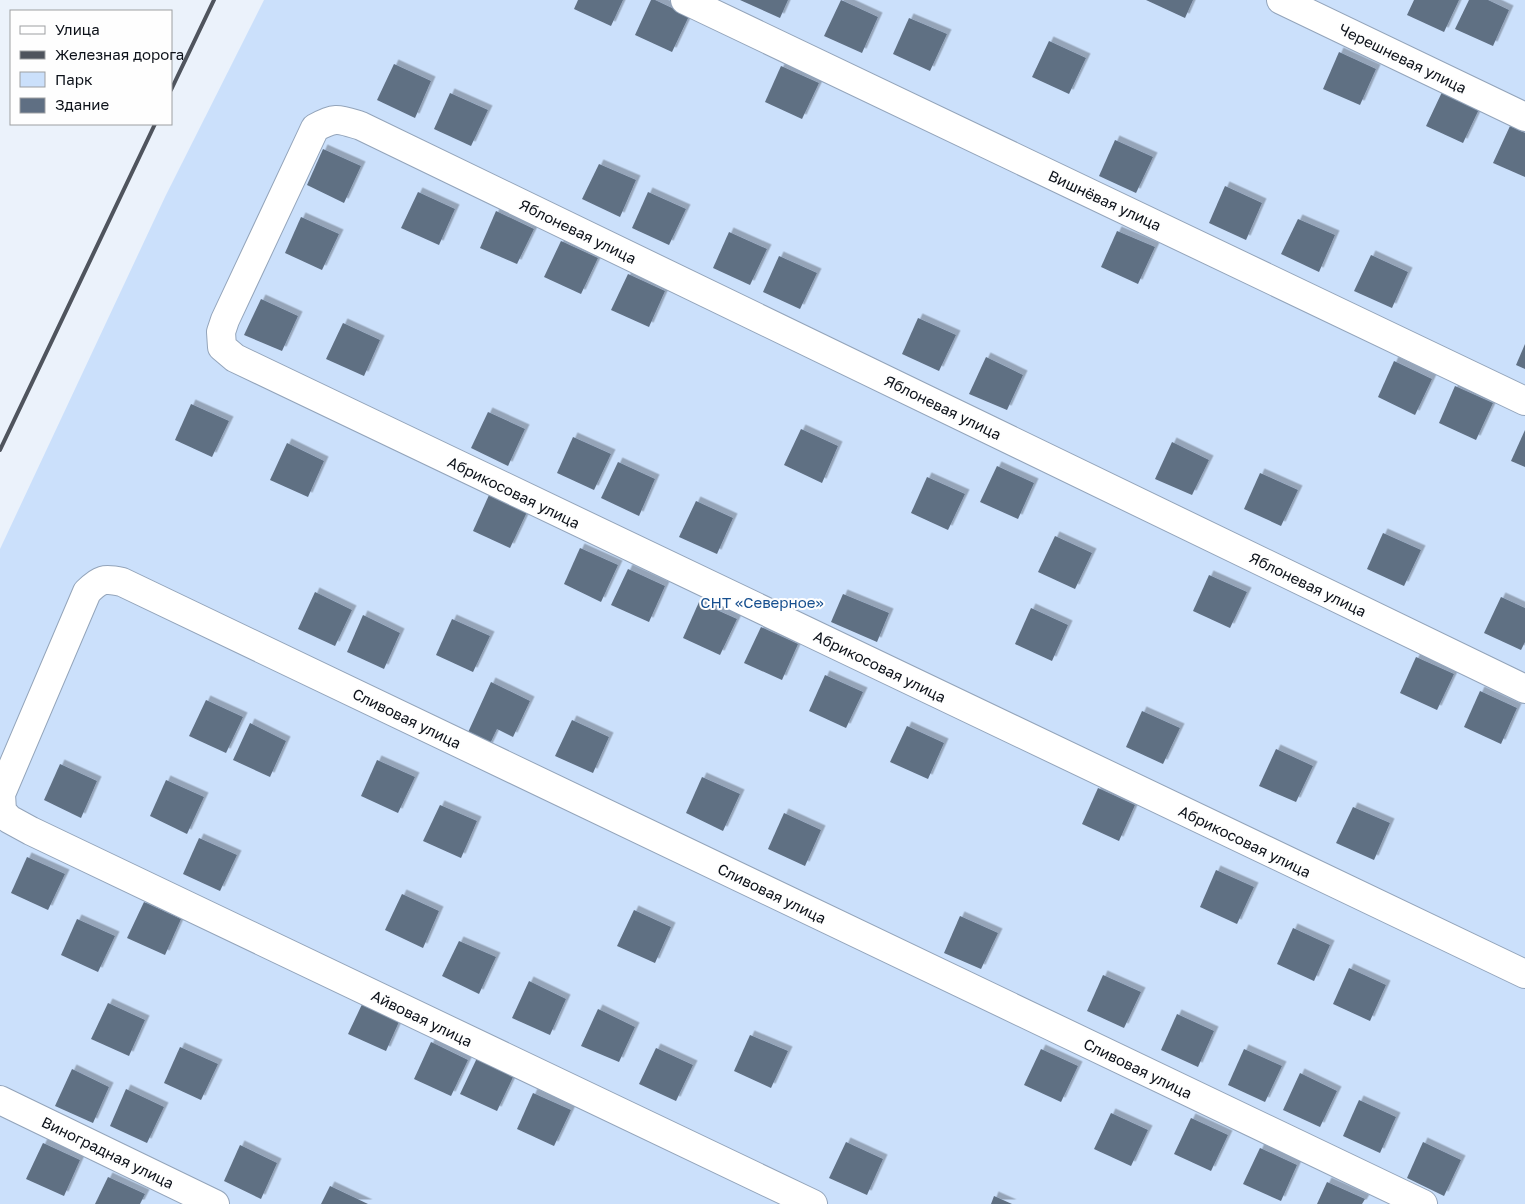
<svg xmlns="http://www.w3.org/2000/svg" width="1525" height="1204" font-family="'Golos Text',sans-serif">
  <defs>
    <filter id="shadow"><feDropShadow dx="4.5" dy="-4.5" stdDeviation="0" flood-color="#0004"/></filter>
  </defs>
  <rect width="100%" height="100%" fill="#ebf2fb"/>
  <!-- green -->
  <path fill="#cbe0fb" d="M264,0h1261v1204h-1525v-655l165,-352z"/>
  <!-- building -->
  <g fill="#5f6f83" filter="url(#shadow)">
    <path d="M578,0h45l-12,26 -37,-17z"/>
    <path d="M651,0h4l34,16 -17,36 -37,-17z"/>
    <path d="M740,0h48l-8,18z"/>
    <path d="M841,0l37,17 -16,36 -38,-17z"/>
    <path d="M1146,0h47l-8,18z"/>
    <path d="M1414,0h45l-15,32 -37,-17z"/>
    <path d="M1469,0h19l21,10 -16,36 -38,-17z"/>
    <path d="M909,18l38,16 -17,37 -37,-17z"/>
    <path d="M1049,41l37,17 -17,36 -37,-17z"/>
    <path d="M1339,52l37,17 -16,36 -37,-16z"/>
    <path d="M394,64l37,17 -16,37 -38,-18z"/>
    <path d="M781,66l38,17 -17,36 -37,-17z"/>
    <path d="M1443,90l37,17 -17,36 -37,-17z"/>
    <path d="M450,93l38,17 -17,36 -37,-17z"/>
    <path d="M1510,126l15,7v44l-32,-14z"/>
    <path d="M1115,140l38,17 -17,36 -37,-17z"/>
    <path d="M323,149l38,17 -17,37 -37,-18z"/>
    <path d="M599,164l37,16 -16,37 -38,-18z"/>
    <path d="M1225,186l37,17 -16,37 -37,-17z"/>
    <path d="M418,192l37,17 -16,36 -38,-17z"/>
    <path d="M648,192l38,17 -17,36 -37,-17z"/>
    <path d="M496,211l38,18 -17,35 -37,-16z"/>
    <path d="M301,217l38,17 -17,36 -37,-17z"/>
    <path d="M1298,219l37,16 -16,37 -38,-18z"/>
    <path d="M1117,231l38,16 -17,37 -37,-17z"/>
    <path d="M729,232l38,17 -17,36 -37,-17z"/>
    <path d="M561,241l37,17 -17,36 -37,-17z"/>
    <path d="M1371,255l37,17 -16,36 -38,-17z"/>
    <path d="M779,256l38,17 -17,36 -37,-17z"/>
    <path d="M628,274l37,17 -16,36 -38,-17z"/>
    <path d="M261,299l37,17 -16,35 -38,-16z"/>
    <path d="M918,318l38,17 -17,36 -37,-17z"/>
    <path d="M343,323l37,17 -16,36 -38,-17z"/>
    <path d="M1525,344v25l-9,-4z"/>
    <path d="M986,357l37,18 -16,35 -38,-16z"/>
    <path d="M1394,361l38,18 -17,36 -37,-18z"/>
    <path d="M1455,386l38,17 -17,37 -37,-17z"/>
    <path d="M191,404l38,17 -17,36 -37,-17z"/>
    <path d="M488,412l37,17 -17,37 -37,-18z"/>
    <path d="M801,429l37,17 -16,37 -38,-18z"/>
    <path d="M1525,430v37l-14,-6z"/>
    <path d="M573,437l38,17 -17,36 -37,-17z"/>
    <path d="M1172,442l37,18 -17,35 -37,-16z"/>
    <path d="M287,443l37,18 -16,36 -38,-17z"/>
    <path d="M618,462l37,17 -16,37 -38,-18z"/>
    <path d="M997,466l37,17 -16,36 -38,-17z"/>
    <path d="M1260,473l38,17 -17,36 -37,-17z"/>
    <path d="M927,477l38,17 -17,36 -37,-17z"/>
    <path d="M489,495l38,17 -17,36 -37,-17z"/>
    <path d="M696,501l37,17 -16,36 -38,-17z"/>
    <path d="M1383,533l38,17 -17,36 -37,-17z"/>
    <path d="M1055,536l37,17 -17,36 -37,-17z"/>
    <path d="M580,548l38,17 -17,37 -37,-18z"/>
    <path d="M628,569l37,17 -16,36 -38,-17z"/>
    <path d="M1209,575l38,17 -17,36 -37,-17z"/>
    <path d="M315,592l37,18 -17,36 -37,-17z"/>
    <path d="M843,594l46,19 -12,29 -46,-20z"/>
    <path d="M1501,597l24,11v34l-4,8 -37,-17z"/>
    <path d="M699,602l38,17 -17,36 -37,-17z"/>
    <path d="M1031,608l37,17 -16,36 -37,-17z"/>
    <path d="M363,615l37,18 -16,36 -37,-17z"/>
    <path d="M452,619l38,17 -17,36 -37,-17z"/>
    <path d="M761,627l37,17 -16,36 -38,-17z"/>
    <path d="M1416,657l38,17 -17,36 -37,-17z"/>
    <path d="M825,675l38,17 -17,36 -37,-17z"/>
    <path d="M491,682l39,19 -17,36 -16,-8 -10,21 -22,-11z"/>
    <path d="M1480,691l37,17 -16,36 -37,-17z"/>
    <path d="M206,700l37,17 -17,36 -37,-17z"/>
    <path d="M1142,711l38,17 -17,36 -37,-17z"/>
    <path d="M572,720l37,17 -16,36 -38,-17z"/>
    <path d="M250,723l36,18 -16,36 -37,-17z"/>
    <path d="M907,726l37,17 -16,36 -38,-17z"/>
    <path d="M1276,749l37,17 -17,36 -37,-16z"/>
    <path d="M377,760l38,17 -17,36 -37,-17z"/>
    <path d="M60,764l37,17 -16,37 -37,-18z"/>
    <path d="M702,777l38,17 -17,37 -37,-18z"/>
    <path d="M166,780l38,17 -17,37 -37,-18z"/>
    <path d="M1098,788l37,17 -16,36 -37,-17z"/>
    <path d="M440,805l37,16 -16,37 -38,-17z"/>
    <path d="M1353,807l37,16 -16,37 -38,-17z"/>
    <path d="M784,813l37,17 -16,36 -37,-17z"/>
    <path d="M199,838l38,17 -17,36 -37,-17z"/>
    <path d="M27,857l38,17 -17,36 -37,-17z"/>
    <path d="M1216,870l38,17 -17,37 -37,-17z"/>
    <path d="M402,894l37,17 -16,37 -38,-18z"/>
    <path d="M144,902l37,17 -16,36 -38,-17z"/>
    <path d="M634,910l37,17 -16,36 -38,-17z"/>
    <path d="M960,916l38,17 -17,36 -37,-16z"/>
    <path d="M77,919l38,17 -17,36 -37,-17z"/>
    <path d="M1293,928l37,17 -16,36 -37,-17z"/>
    <path d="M459,941l37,16 -17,37 -37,-18z"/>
    <path d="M1349,968l37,17 -16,36 -37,-17z"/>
    <path d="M1103,975l38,17 -17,36 -37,-17z"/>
    <path d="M529,981l37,18 -16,36 -38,-17z"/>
    <path d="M365,998l37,17 -16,36 -38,-17z"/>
    <path d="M108,1003l37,17 -16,36 -38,-17z"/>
    <path d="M598,1009l37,18 -16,35 -38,-16z"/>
    <path d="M1177,1014l37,17 -16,36 -37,-17z"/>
    <path d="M750,1035l38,16 -17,37 -37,-17z"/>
    <path d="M431,1042l37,18 -17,36 -37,-17z"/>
    <path d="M180,1047l38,17 -17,36 -37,-17z"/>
    <path d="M656,1048l37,17 -17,36 -37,-17z"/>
    <path d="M1041,1049l37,17 -17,36 -37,-17z"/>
    <path d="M1244,1049l38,17 -17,36 -37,-17z"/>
    <path d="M477,1058l37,17 -17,36 -37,-17z"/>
    <path d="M72,1069l37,18 -16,36 -38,-17z"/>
    <path d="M1300,1073l37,18 -17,36 -37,-17z"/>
    <path d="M126,1089l38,18 -17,36 -37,-17z"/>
    <path d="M533,1093l38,17 -17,36 -37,-17z"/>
    <path d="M1359,1100l37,17 -16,36 -37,-17z"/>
    <path d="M1111,1113l37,17 -17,36 -37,-17z"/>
    <path d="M1191,1118l37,17 -17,36 -37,-17z"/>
    <path d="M846,1142l37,17 -16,36 -38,-17z"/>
    <path d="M1423,1142l38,18 -17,36 -37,-18z"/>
    <path d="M43,1143l37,17 -16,36 -38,-17z"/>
    <path d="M240,1145l37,18 -16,36 -37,-18z"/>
    <path d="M1260,1148l37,17 -16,36 -38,-17z"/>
    <path d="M108,1177l37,17 -5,10h-45z"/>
    <path d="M1327,1182l38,17 -3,5h-45z"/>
    <path d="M330,1186l38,18h-47z"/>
    <path d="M994,1196l18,8h-21z"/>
  </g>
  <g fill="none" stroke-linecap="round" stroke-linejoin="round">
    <!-- minor casing -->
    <g stroke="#93a4ba" stroke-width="30">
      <g id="minor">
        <path d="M685,0l840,401"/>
        <path d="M1281,0l244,117"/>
        <path d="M1525,689l-1164,-563c-22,-7 -25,-10 -46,2l-90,192 -4,12 1,15 13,11 1290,616"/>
        <path d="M0,1100l215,104"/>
        <path d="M813,1204l-782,-373 -22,-12 -7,-8 -1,-17 86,-202c13,-13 17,-14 35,-10l1301,622"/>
      </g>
    </g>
    <!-- minor -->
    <use href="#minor" stroke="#fff" stroke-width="28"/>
    <!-- rail -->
    <g stroke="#4f545d" stroke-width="4">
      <path d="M171,90l43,-90"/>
      <path d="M0,450l155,-326"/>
    </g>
  </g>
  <g text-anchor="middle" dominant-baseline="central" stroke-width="4" stroke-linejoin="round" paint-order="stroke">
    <!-- street labels -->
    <g font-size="15" fill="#0c1119" stroke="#fefefe">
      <text transform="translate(1403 58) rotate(26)">Черешневая улица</text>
      <text transform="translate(1105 200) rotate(25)">Вишнёвая улица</text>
      <text transform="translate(578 231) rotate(26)">Яблоневая улица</text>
      <text transform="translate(943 407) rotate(26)">Яблоневая улица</text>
      <text transform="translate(514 492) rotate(26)">Абрикосовая улица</text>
      <text transform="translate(1308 584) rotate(26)">Яблоневая улица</text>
      <text transform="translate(880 666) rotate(26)">Абрикосовая улица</text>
      <text transform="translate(407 718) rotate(26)">Сливовая улица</text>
      <text transform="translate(1245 841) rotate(26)">Абрикосовая улица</text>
      <text transform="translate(772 893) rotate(26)">Сливовая улица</text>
      <text transform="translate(422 1018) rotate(26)">Айвовая улица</text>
      <text transform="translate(1138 1068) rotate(26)">Сливовая улица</text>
      <text transform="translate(108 1152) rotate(26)">Виноградная улица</text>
    </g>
    <!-- park labels -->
    <g font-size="15" fill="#164f8f" stroke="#fefefe">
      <text x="762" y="602">СНТ «Северное»</text>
    </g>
  </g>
  <!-- legend -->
  <rect x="10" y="10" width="162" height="115" fill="#fefefe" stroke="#9d9fa2"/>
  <rect x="20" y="26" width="25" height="8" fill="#ffffff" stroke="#9d9fa2"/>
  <text x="55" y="35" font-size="15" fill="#0c1119">Улица</text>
  <rect x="20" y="51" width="25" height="8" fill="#4f545d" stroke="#9d9fa2"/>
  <text x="55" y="60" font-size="15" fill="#0c1119">Железная дорога</text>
  <rect x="20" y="72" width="25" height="15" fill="#cbe0fb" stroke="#9d9fa2"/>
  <text x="55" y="85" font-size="15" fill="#0c1119">Парк</text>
  <rect x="20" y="98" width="25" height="15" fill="#5f6f83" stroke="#9d9fa2"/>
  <text x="55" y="110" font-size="15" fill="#0c1119">Здание</text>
</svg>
